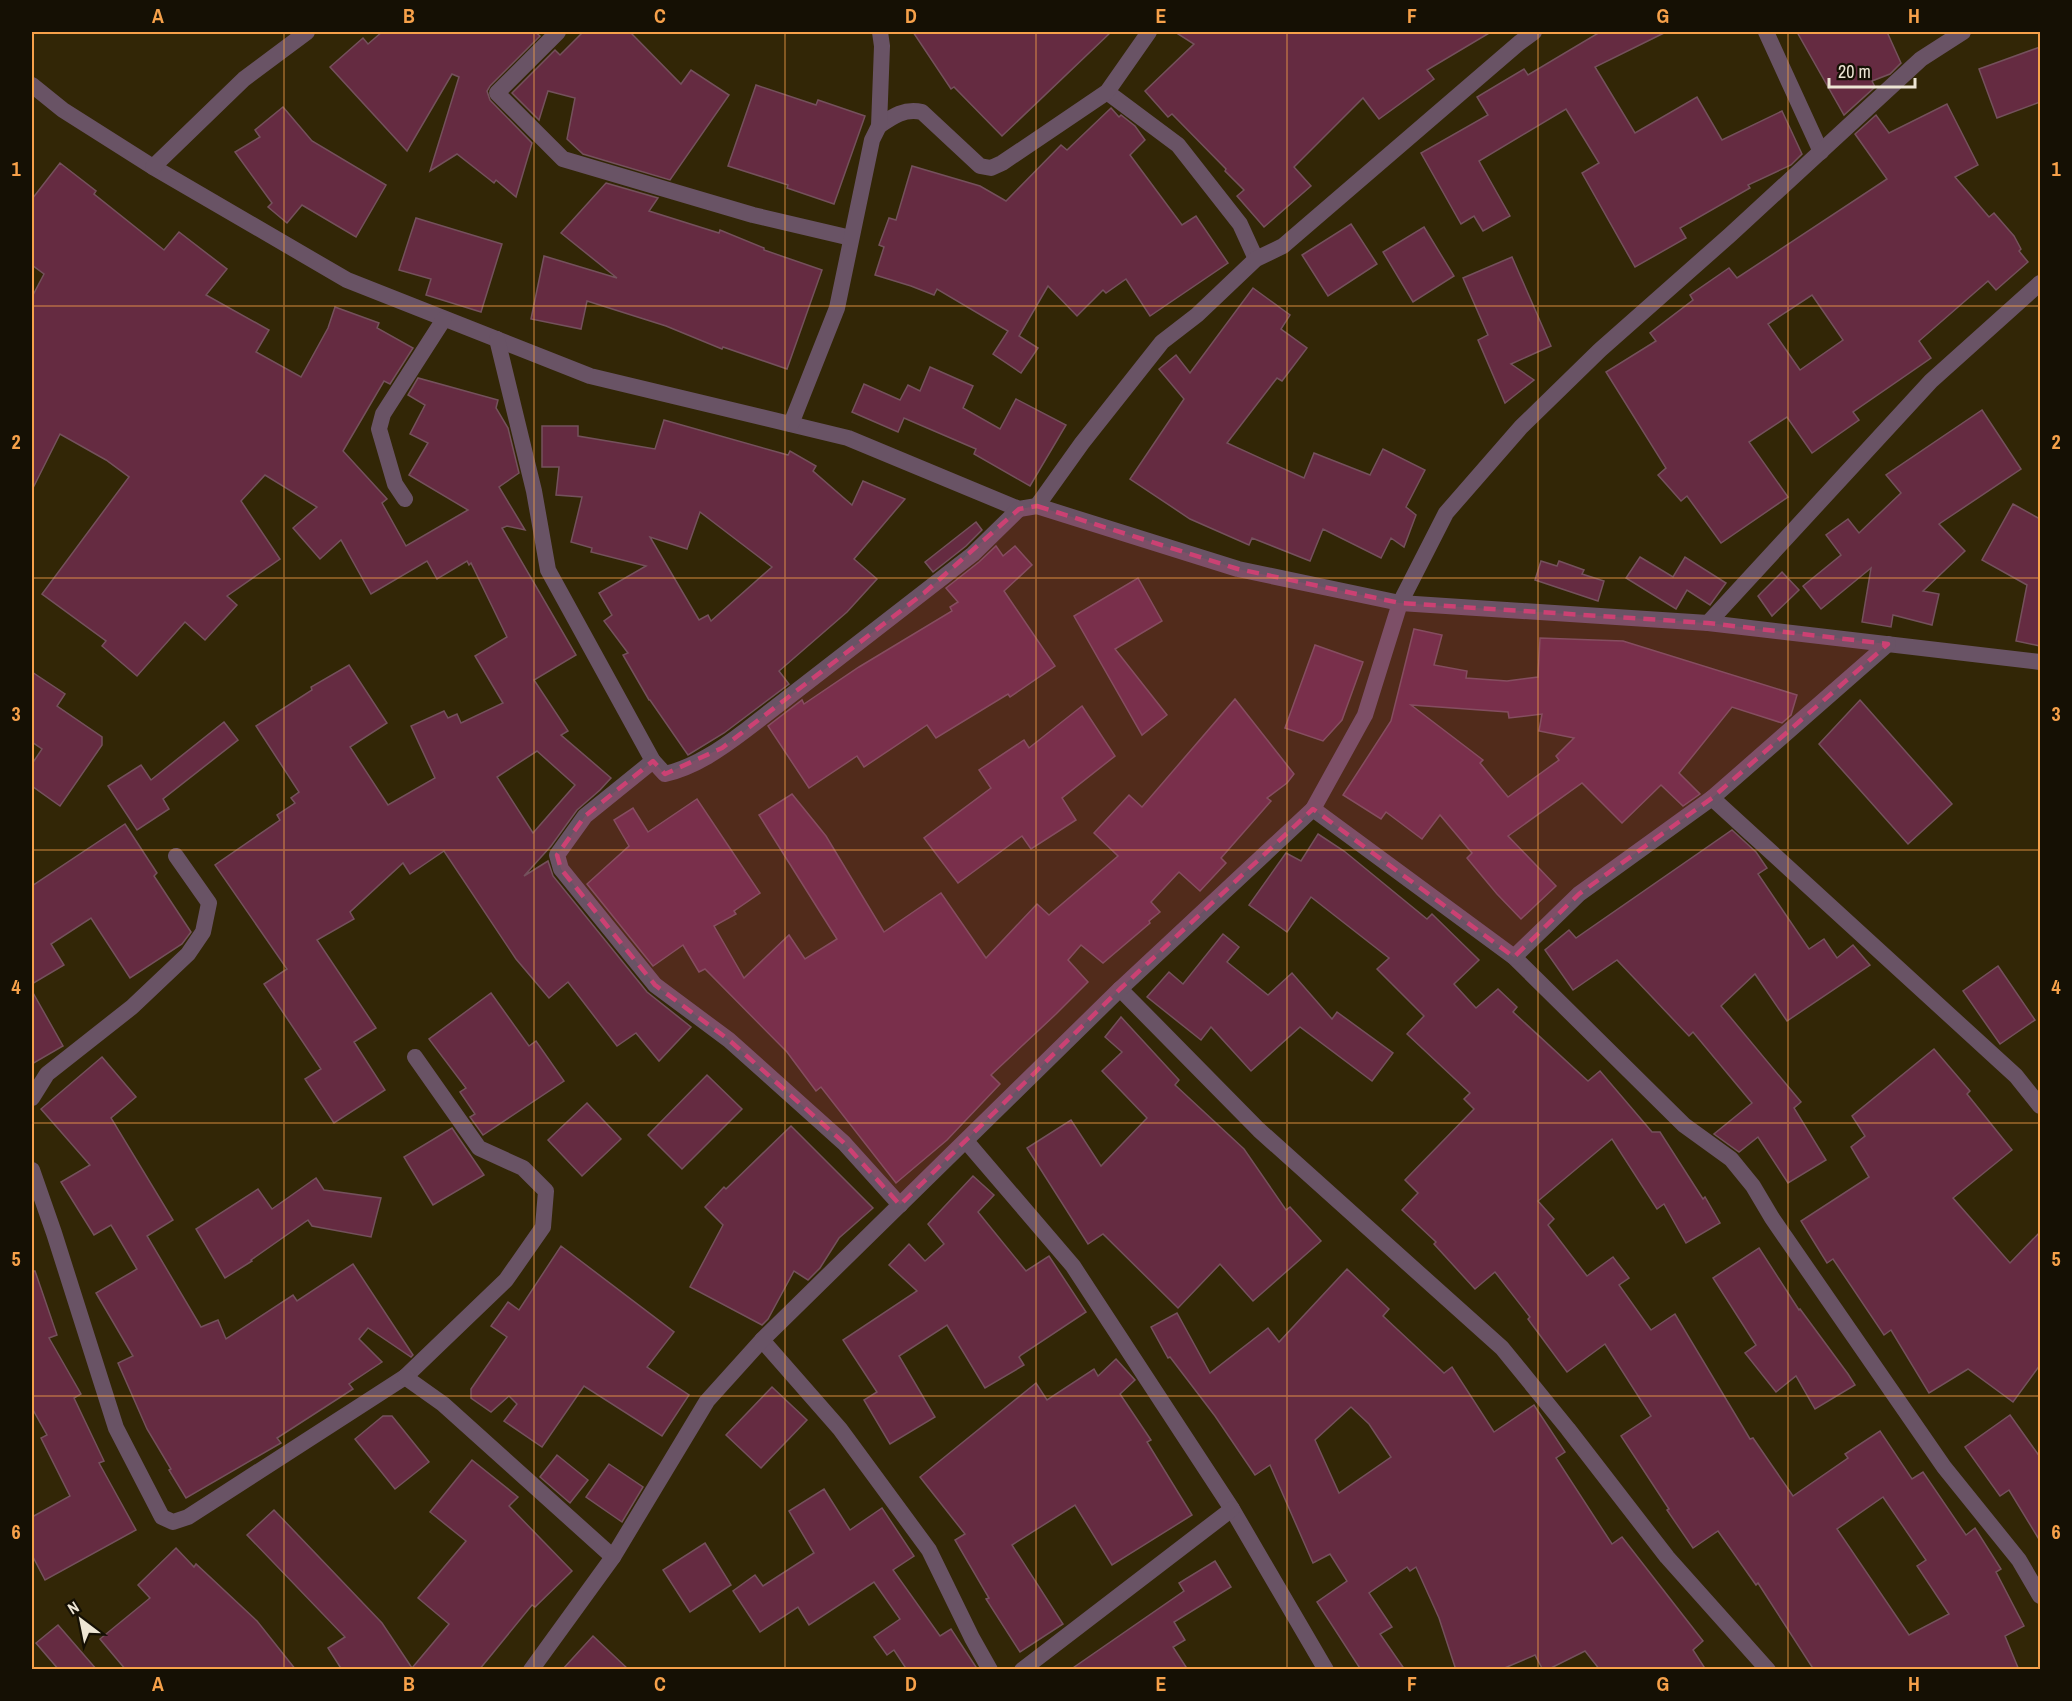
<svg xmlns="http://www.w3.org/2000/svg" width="2072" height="1701" font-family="'Archivo Narrow',sans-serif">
  <rect width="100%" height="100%" fill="#322606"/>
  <!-- building -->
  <g fill="#652b41" stroke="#74515c" stroke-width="1.5" fill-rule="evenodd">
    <path d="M382,32h153l5,4 -50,50 -3,5 3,9 42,43 -16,54 -20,-17 -2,3 -37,-29 -27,17 29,-94 -7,-3 -45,77 -77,-84 33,-29 5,6z"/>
    <path d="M583,32h47l51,52 10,-14 38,25 -59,85 -87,-26 -16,-15 8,-41 -27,-7 -9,29 -27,-27 43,-43 5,5z"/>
    <path d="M913,32h198l-109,104 -48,-49 -3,2z"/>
    <path d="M1175,32h316l-64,38 7,9 -55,40 -16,-21 -69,69 17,19 -47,41 -27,-31 7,-6 -19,-19 1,-2 -54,-55 -4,3 -23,-26 49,-47z"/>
    <path d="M1600,32h66l-71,35 40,66 62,-36 25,43 60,-29 20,43 -11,11 -43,20 2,3 -70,40 6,10 -51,29 -53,-94 17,-10 -33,-54 -87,52 31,55 -27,15 -9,-15 -13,8 -40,-71 67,-38 -11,-18 47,-28 4,6z"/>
    <path d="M1797,32h90l14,31 -11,11 -18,7 3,6 -31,28z"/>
    <path d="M2040,47v55l-43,16 -18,-49z"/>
    <path d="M756,85l60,20 2,-5 47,16 -31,88 -47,-16 1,-3 -60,-19z"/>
    <path d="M1947,104l31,61 -23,12 34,40 5,-4 20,23 7,13 -2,2 9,11 -32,28 -8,-9 -69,60 12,17 -78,54 6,8 -47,33 -25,-36 -38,25 39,55 -67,46 -34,-47 -6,5 -23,-26 8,-7 -60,-96 50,-31 -6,-8 43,-33 -3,-5 39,-27 8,10 150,-99 -32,-45 21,-19 13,18zM1812,295l31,45 -43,30 -32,-46z"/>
    <path d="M283,107l29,34 74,44 -30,52 -54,-32 -15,18 -19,-16 4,-4 -37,-51 25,-15 -5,-7z"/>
    <path d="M1111,108l8,9 2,-2 14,11 10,14 -15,15 52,70 14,-9 32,47 -78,53 -24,-37 -20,14 -3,-3 -26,26 -29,-30 -29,50 19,12 -17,25 -28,-19 15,-23 -71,-42 -3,6 -23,-9 -36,-11 9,-28 -5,-2 10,-27 7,2 16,-54 68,20 26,15 55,-56 6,5z"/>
    <path d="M60,163l36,28 -2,3 70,56 15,-18 48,37 -21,26 63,35 -13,22 45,25 27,-49 7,-21 44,16 -2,5 36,20 -23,36 -6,-3 -41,70 44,48 -5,4 24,43 62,-36 -59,-35 19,-32 -18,-9 15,-29 -17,-10 10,-17 80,22 -2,8 12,20 11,45 -20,14 26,43 -18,-4 -5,2 74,127 -42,25 34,51 -7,4 50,43 -11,12 -23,20 -26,36 -27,30 24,-15 5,15 94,116 44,35 -32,34 -23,-28 -19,13 -49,-64 -19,16 -33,-39 -72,-108 -34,23 -7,-11 -53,49 4,7 -37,21 59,88 -22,14 31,48 -51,33 -29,-44 16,-10 -57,-85 23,-15 -72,-104 65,-45 -3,-5 18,-12 -4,-5 8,-6 -43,-66 56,-36 -1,-3 38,-22 38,58 -37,24 38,58 47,-27 -24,-52 33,-15 4,7 9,-4 4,9 42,-20 -28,-47 32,-19 -36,-74 -2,2 -2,-4 -30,18 -10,-18 -56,33 -30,-54 -21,19 -27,-31 24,-21 -52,-32 -24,26 39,58 -53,37 10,9 -32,35 -20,-18 -48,54 -35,-30 4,-5 -64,-47 87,-117 -23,-17 -46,-26 -28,56v-193l12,-23 -12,-9v-66zM537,751l38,34 -42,48 -36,-56z"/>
    <path d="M606,183l52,15 -9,13 70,22 1,-3 44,18v2l58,20 -35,99 -64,-22 -1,2 -56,-23 -79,-25 -6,28 -50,-10 13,-63 73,22 -56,-45z"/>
    <path d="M416,218l86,26 -21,68 -55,-17 5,-16 -32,-9z"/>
    <path d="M1351,224l26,40 -49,32 -26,-41z"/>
    <path d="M1424,227l30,49 -41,26 -30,-50z"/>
    <path d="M1512,257l39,89 -40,18 23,16 -29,23 -27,-63 10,-5 -25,-57z"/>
    <path d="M1253,288l37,27 -9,14 26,19 -25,33 -5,-3 -50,65 77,35 10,-25 56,22 13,-26 42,21 -19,37 10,8 -12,32 -13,-9 -10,20 -58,-29 -13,32 -58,-23 -3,7 -59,-26 -60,-40 54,-80 -25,-30 17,-14 14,18z"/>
    <path d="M930,367l43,19 -10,22 37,21 16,-30 50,26 -36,61 -56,-32 2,-5 -72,-31 -6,14 -46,-20 12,-28 36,16 8,-15 12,6z"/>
    <path d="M1982,410l39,59 -82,55 26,27 -42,40 16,3 -7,31 -39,-10 -2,12 -29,-5 9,-54 -50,41 -18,-23 38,-31 -15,-20 22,-16 11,14 42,-40 -15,-18z"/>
    <path d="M664,420l124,35 2,-4 26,15 -3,5 39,34 11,-24 42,18 -51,60 23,20 -30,33 -68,59 10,13 -65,49 -36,22 -38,-55h-1l-26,-45 5,-2 -24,-32 8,-6 -13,-22 47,-27 -55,-14 1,-4 -21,-6 11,-45 -26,-2 3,-28h-17v-41h36v10l77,13zM700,512l72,55 -61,54 -3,-6 -9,5 -49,-83 37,12z"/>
    <path d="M2013,504l27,15v127l-24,-5 11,-56 -45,-25z"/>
    <path d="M976,522l6,8 -16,16 -33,26 -8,-10z"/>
    <path d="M996,546l7,10 12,-10 17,19 -28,26 51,75 -45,31 -2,-3 -72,44 -9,-13 -63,42 -7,-11 -48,32 -41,-62 34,-26 2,4 55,-37 93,-56 -2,-4 8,-5 -12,-14 33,-26z"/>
    <path d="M1640,557l33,20 12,-20 41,26 -16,22 -23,-15 -11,19 -50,-31z"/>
    <path d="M1541,561l16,5 2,-5 25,9 -2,4 22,7 -6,20 -63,-21z"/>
    <path d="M1782,572l17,18 -27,26 -14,-20z"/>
    <path d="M1138,578l24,43 -47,28 52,66 -25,20 -68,-119z"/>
    <path d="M1414,629l28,6 -8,30 33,6 -1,7 41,3 31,-4 2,-39 83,3 174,54 -6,20 -9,8 -50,-16 -53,66 21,21 -17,12 -22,-21 -39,38 -40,-40 -74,53 48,50 -35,33 -24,-25 -30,-36 5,-5 -32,-38 -18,24 -36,-27 -5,7 -38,-24 48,-74zM1411,705l97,7 1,6 33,-4 -3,17 35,7 -18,18 3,4 -51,37 -28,-34 3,-3z"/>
    <path d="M1315,645l48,17 -21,58 -19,21 -38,-13z"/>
    <path d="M32,672l33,22 -8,12 45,31v8l-42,61 -28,-20v-22l10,-15 -10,-7z"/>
    <path d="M1235,699l59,75 -7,9 -20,15 4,3 -50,57 5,5 -26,28 -21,-19 -28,30 9,10 -11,9 1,2 -47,40 -22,-18 -13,15 20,22 -32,32 -65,61 9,9 -53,56 -51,43 -75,-96 -5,4 -29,-39 -82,-83 -6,3 -16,-27 -30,21 -66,-82 42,-38 -15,-26 19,-12 15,24 49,-33 63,94 -26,18 2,3 -22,12 30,52 45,-43 16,24 32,-20 -78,-124 33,-21 34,42 58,96 57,-39 45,65 51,-54 12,11 69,-59 -24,-23 35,-38 13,12z"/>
    <path d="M1860,700l92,104 -44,40 -89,-100z"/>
    <path d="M1082,706l33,50 -53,42 14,22 -45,29 -9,-13 -64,47 -34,-45 67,-50 -12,-18 45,-30 5,8z"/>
    <path d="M224,722l14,18 -75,59 6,10 -32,21 -29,-44 33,-21 10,15z"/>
    <path d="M125,824l32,49 -3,3 37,56 -9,12 -52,34 -39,-60 -40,26 13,21 -32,19v-98z"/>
    <path d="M1732,830l24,22 11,16 -9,6 51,75 15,-10 13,19 16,-13 17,20 -83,56 -32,-47 -34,32 80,96 -7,6 32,52 -38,23 -30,-46 -19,15 -25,-18 38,-31 -59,-71 -4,4 -72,-76 -44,30 -28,-40 24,-20 7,8z"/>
    <path d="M1318,834l26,17 83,68 5,-5 47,46 -25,24 22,24 22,-19 19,18 -4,5 75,69 12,-10 52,61h8l43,67 2,-2 15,26 -34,20 -22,-39 -7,5 -45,-70 -74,62 16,18 -6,6 39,51 26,-19 16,21 -10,7 32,45 24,-16 75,125 3,-1 40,58 55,-38 -3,-4 35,-23 32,48 11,-7 43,63 9,-7 26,41 -5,3 28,54 -19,10 14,34h-205l-56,-87 -2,2 -38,-54 -25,17 -26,-38 2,-1 -48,-73 30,-20 -46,-72 -38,28 -39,-53 2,-2 -35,-45 -20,17 -41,-45 2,-2 -34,-32 16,-17 -13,-13 69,-71 -10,-10 6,-6 -63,-59 17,-18 -47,-47 12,-11 -78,-61 -24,35 -38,-27 37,-52 15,8zM1883,1497l43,63 -9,6 32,48 -40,21 -72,-106z"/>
    <path d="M1223,934l16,13 -12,15 41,33 24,-22 40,46 5,-7 56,41 -21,28 -72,-54 -49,44 -40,-44 -10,13 -54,-43 22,-25 14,12z"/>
    <path d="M1998,966l37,54 -35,24 -37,-53z"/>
    <path d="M32,991l31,55 -31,18z"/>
    <path d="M491,993l38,53 7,-5 28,40 -81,54 -13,-18 5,-3 -15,-22 6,-4 -37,-49z"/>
    <path d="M1121,1017l58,63 -4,5 69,64 42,61 4,-3 31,34 -68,60 -33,-37 -42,44 -75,-74 -15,10 -61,-96 44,-28 30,46 46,-48 -45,-47 20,-19 -17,-15z"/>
    <path d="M1934,1049l36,42 -3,3 45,56 -59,48 57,65 30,-31v133l-27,37 -45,-33 -39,24 -38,-63 -7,5 -51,-76 -6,4 -26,-42 68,-44 -18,-30 14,-11 -13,-20z"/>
    <path d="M102,1057l34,40 -25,21 62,102 -26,16 54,91 17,-7 8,19 67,-44 4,6 56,-37 60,91 -2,2 -43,-29 -9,11 23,23 -33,22 4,5 -76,49 4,5 -95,55 -17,-28 2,-1 -24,-40 -29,-66 15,-7 -37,-63 41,-24 -26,-44 -17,10 -33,-53 29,-17 -49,-56z"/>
    <path d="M707,1075l35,34 -60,60 -34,-34z"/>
    <path d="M587,1103l34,36 -39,37 -34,-36z"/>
    <path d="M791,1126l82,82 -34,30 -19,30 -12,12 -14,-9 -26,48 -6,6 -72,-38 33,-62 -18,-18 19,-20 2,2z"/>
    <path d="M452,1128l32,47 -51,30 -29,-48z"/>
    <path d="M973,1176l21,19 -16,17 48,59 23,-15 37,56 -65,43 -2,2 5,8 -39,23 -38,-63 -48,31 36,61 -45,27 -26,-44 13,-8 -34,-52 74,-49 -28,-26 20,-21 16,17 19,-17 -16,-20z"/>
    <path d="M316,1178l8,12 57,8 -10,39 -59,-11 -4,-6 -57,40 1,1 -27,17 -29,-49 62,-40 14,20z"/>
    <path d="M561,1246l113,86 -27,35 42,28 -27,41 -78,-50 -42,61 -38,-26 13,-17 -8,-8 -18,16 -20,-14v-9l36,-52 -16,-11 17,-24 11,8z"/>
    <path d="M1759,1248l40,62 1,-1 48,65 7,11 -40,24 -19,-33 -20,16 -31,-39 11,-8 -43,-67z"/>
    <path d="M1347,1269l42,40 -6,7 61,57 8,-6 42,65 40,-27 31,47 -9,6 56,86 10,-7 81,104 -10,9 13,20h-106l-15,-19 -38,19h-4l-8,-15 -35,15h-44l-17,-52 -23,-51 -6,4 -3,-4 -38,26 23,34 -12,7 25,36h-44l-44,-68 30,-21 -17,-27 -17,9 -43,-98 -15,10 -40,-59 -45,-59 -2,1 -17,-31 26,-14 33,60 58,-45 11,14zM1351,1407l18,17 22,33 -52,36 -24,-53z"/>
    <path d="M32,1271h3l22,64 -8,3 32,56 -7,4 30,63 -5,2 37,67 -91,50 -13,-25v-38l38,-21 -29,-58 6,-3 -15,-27z"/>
    <path d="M1116,1359l19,21 -15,14 31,46 -4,2 45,73 -80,50 -37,-60 -63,40 51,79 -43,28 -34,-53 3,-1 -34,-58 10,-6 -45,-57 116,-94 11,17 47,-31 4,7z"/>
    <path d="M772,1387l35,33 -46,48 -35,-33z"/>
    <path d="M2010,1415l30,42v84l-31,-51 -9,6 -35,-49z"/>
    <path d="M383,1416h9l37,46 -34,27 -40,-50z"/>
    <path d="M557,1455l31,25 -18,23 -30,-26z"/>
    <path d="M472,1460l46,37 -9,9 63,65 -37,36 -3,-2 -53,65h-137l-14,-22 17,-11 -98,-102 27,-25 108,113 30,45 37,-44 -31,-26 48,-57 -36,-29z"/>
    <path d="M609,1464l34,23 -21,35 -36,-25z"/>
    <path d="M824,1489l26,41 32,-22 32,48 -21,14 47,66 11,-7 27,41h-71l-13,-20 -7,5 -13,-18 26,-18 -26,-37 -65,43 -11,-18 -38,25 -27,-41 22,-16 8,11 51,-33 -25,-42z"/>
    <path d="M705,1543l26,42 -41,27 -27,-42z"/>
    <path d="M176,1548l18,19 2,-3 61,57 39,49h-170l-26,-31 50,-41 -12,-13z"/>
    <path d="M1215,1561l16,26 -57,35 11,18 -12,7 15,23h-118l114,-79 -5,-8z"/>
    <path d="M58,1625l39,45h-38l-23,-27z"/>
    <path d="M593,1636l36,34h-67z"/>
  </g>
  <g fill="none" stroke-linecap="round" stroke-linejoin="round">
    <!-- minor -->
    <g stroke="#695365" stroke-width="16">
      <path d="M558,32l-61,61 66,66 190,56 98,23"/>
      <path d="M1766,32l55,120"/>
      <path d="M32,85l31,25 90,57 194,113 243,96 258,62 171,71 18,-3 201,63 162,34 308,20 332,39"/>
      <path d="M1107,92l71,53 62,79 16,35"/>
      <path d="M879,126c14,-10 26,-18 43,-14l58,54 11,2 11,-5 105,-71 42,-60"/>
      <path d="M153,167l91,-88 63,-47"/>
      <path d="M497,339l37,152 14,79 105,191 12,13c30,-7 56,-25 81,-44l227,-176 46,-45"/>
      <path d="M791,424l46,-116 35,-168 7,-14 3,-80 -2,-14"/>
      <path d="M405,499l-10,-15 -16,-55 4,-15 61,-95"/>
      <path d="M1037,506l45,-63 80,-101 35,-27 59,-56 27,-13 236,-203 15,-11"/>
      <path d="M1708,623l223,-242 109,-98"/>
      <path d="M653,761l-68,55 -28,39 4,14 94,116 74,55 115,103 56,62"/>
      <path d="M1712,798l304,278 24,30"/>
      <path d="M1313,809l201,148 170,168 47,34 22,27 19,32 172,249 75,93 21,36"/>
      <path d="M1514,957l65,-63 133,-96 176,-154"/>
      <path d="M1120,989l139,141 243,218 66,81 99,128 101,113"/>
      <path d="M32,1098l15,-24 85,-67 56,-53 15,-22 6,-29 -33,-47"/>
      <path d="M966,1141l107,125 159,243 94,161"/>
      <path d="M32,1170l22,63 62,195 46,89 11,5 15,-5 217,-140 101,-97 37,-53 3,-36 -23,-23 -44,-20 -64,-91"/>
      <path d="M762,1340l78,89 89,121 43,88 18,32"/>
      <path d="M405,1377l38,27 170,153"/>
      <path d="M531,1670l82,-113 94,-156 55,-61 358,-351 193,-180 52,-94 35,-112 46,-90 75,-86 79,-77 130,-115 191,-176 42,-27"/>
      <path d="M1022,1670l210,-161"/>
    </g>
  </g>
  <!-- marked area -->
  <path fill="#cb4173" fill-opacity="0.2" stroke="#cb4173" stroke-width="4.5" stroke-dasharray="12 8" stroke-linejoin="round" d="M1037,506l201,63 162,34 308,20 180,21 -176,154 -133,96 -65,63 -201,-148 -193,180 -220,216 -56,-62 -115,-103 -74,-55 -94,-116 -4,-14 28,-39 68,-55 12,13 57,-26 202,-155 95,-84z"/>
  <!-- grid -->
  <path fill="none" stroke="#f7a14a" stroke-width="1.5" stroke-opacity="0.55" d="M284,32v1638M534,32v1638M785,32v1638M1036,32v1638M1287,32v1638M1538,32v1638M1788,32v1638M32,306h2008M32,578h2008M32,850h2008M32,1123h2008M32,1396h2008"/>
  <!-- border -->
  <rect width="2072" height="1701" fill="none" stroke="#151004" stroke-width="66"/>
  <!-- north arrow -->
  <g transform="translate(81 1620) rotate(328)" stroke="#151004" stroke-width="4.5" paint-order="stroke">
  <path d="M0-4.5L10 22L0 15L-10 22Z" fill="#ede5d4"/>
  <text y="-9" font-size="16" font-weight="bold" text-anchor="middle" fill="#ede5d4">N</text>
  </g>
  <!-- scale -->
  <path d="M1829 78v9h86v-9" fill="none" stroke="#ede5d4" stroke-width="3"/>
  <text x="1838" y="78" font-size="18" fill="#ede5d4" stroke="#151004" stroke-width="4.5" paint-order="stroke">20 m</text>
  <rect x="33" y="33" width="2006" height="1635" fill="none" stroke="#f7a14a" stroke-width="2"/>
  <g font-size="20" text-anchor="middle" font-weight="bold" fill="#f7a14a">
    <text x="158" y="23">A</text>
    <text x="409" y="23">B</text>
    <text x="660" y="23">C</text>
    <text x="911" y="23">D</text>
    <text x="1161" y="23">E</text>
    <text x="1412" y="23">F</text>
    <text x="1663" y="23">G</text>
    <text x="1914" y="23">H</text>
    <text x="16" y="176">1</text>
    <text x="2056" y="176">1</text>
    <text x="16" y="449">2</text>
    <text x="2056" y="449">2</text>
    <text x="16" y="721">3</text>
    <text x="2056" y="721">3</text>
    <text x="16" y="994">4</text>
    <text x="2056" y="994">4</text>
    <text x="16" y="1266">5</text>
    <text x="2056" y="1266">5</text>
    <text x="16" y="1539">6</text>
    <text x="2056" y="1539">6</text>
    <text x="158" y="1691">A</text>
    <text x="409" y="1691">B</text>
    <text x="660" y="1691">C</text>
    <text x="911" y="1691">D</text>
    <text x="1161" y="1691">E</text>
    <text x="1412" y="1691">F</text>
    <text x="1663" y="1691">G</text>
    <text x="1914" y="1691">H</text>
  </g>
</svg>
